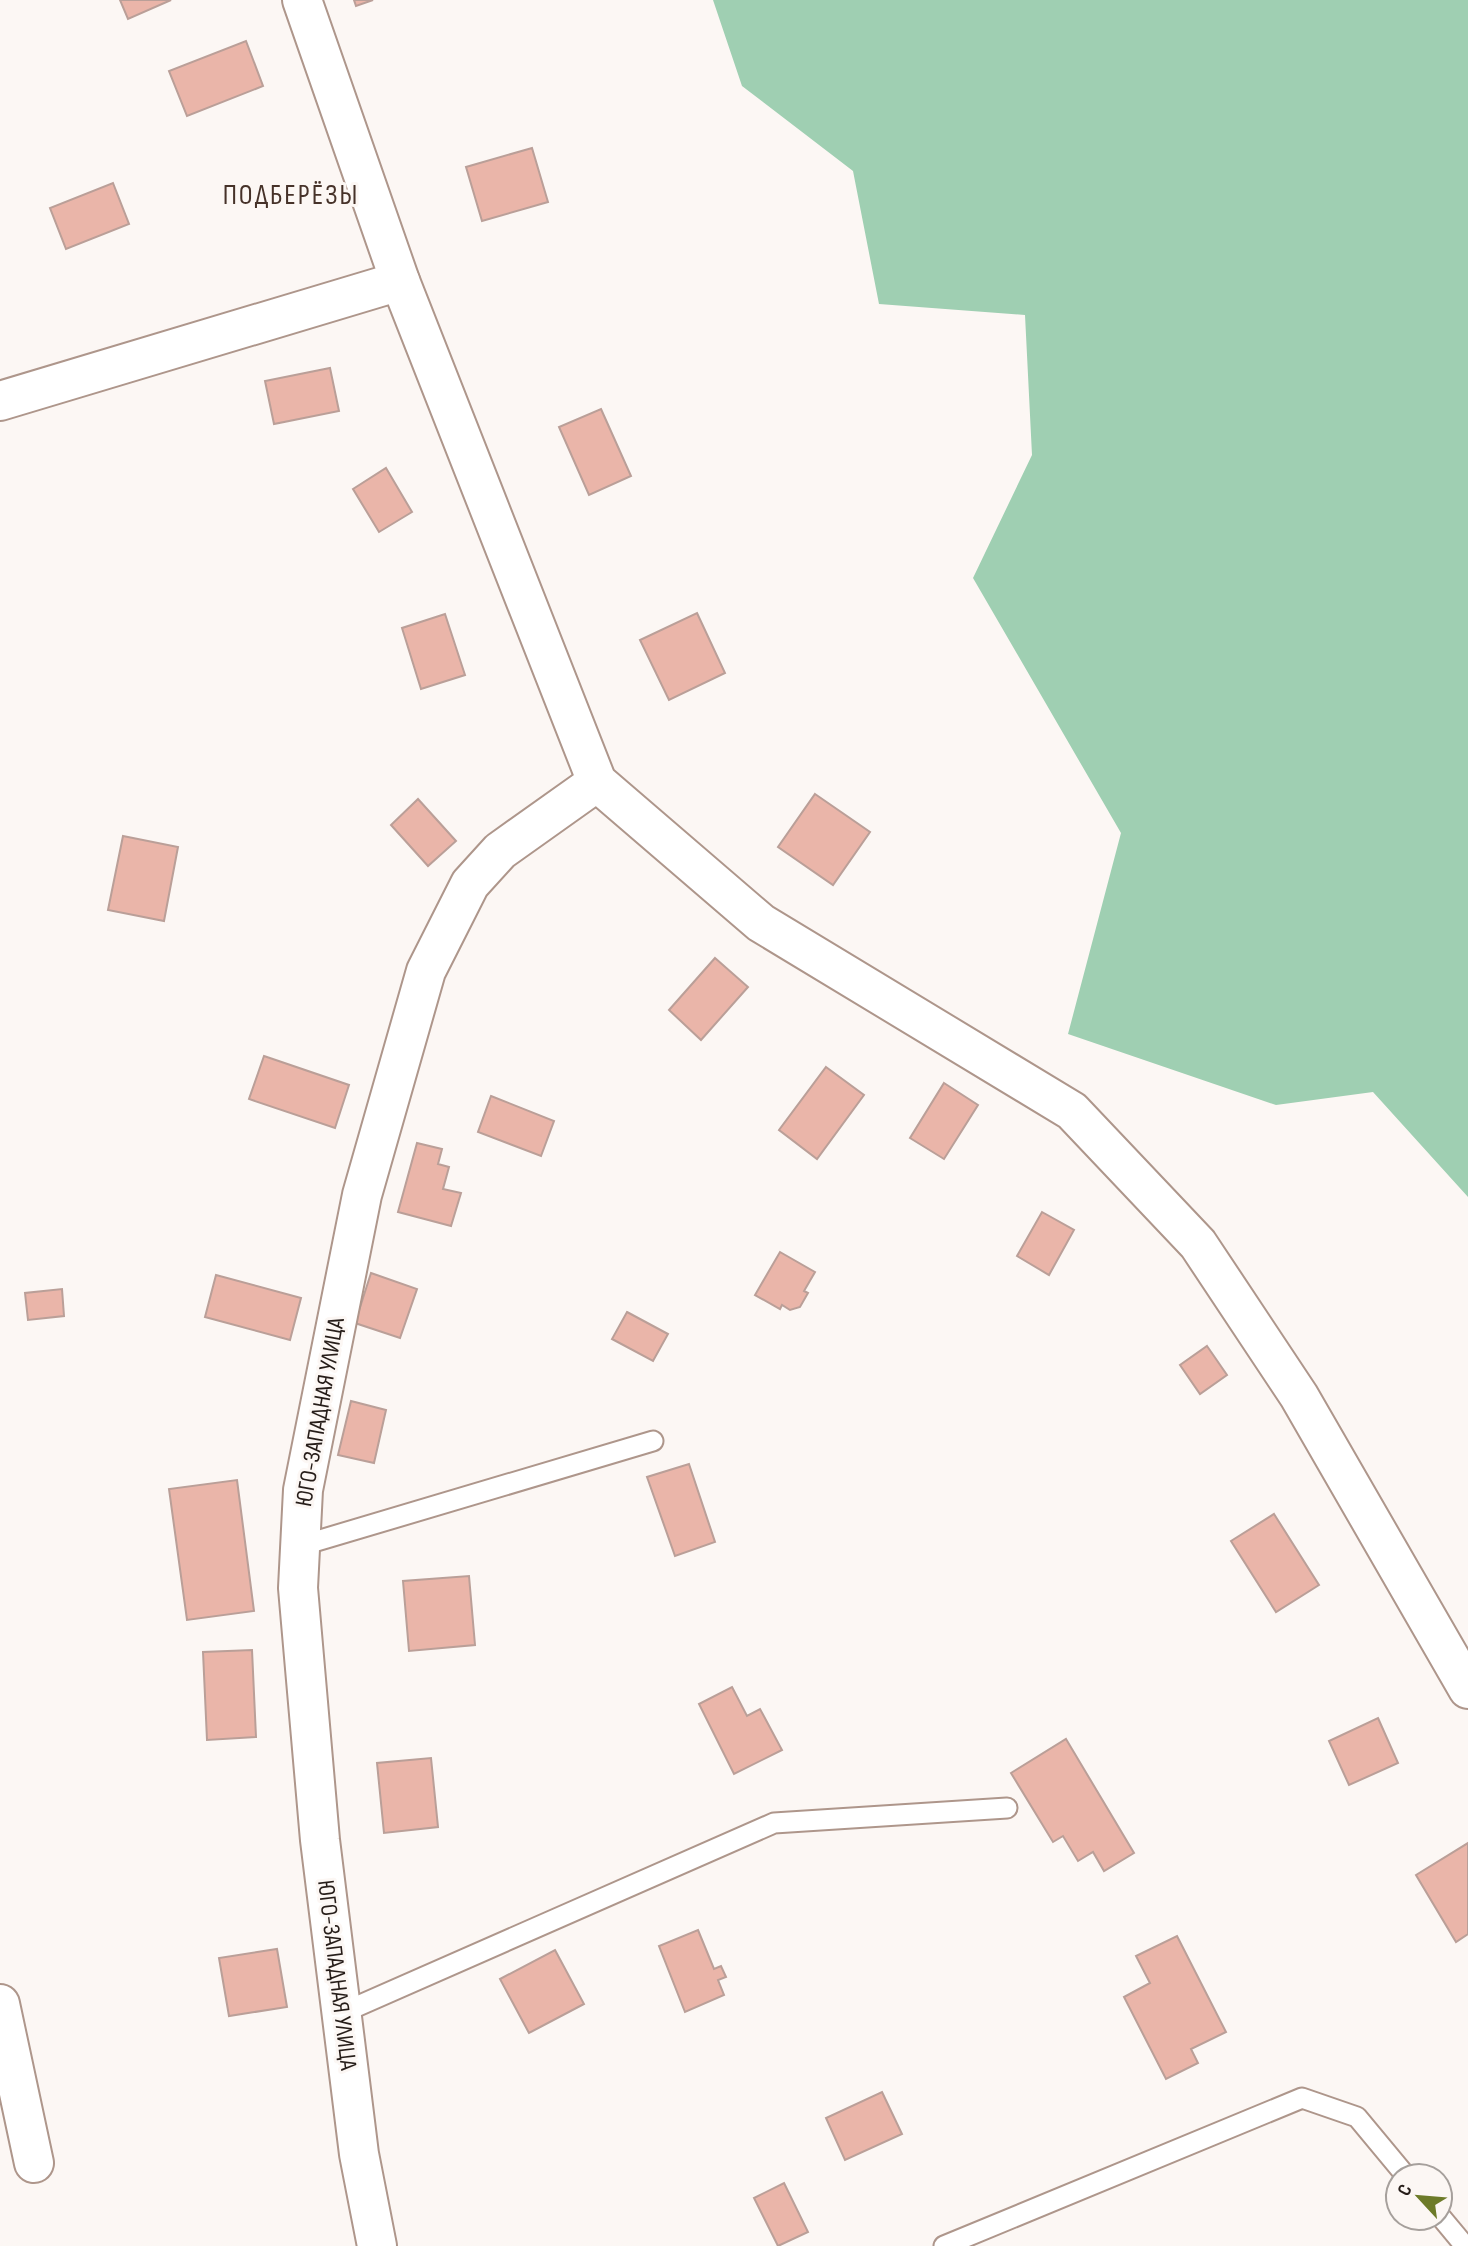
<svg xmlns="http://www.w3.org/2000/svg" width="1468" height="2246" font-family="'Sofia Sans Condensed',sans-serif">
  <rect width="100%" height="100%" fill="#fcf7f4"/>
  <!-- forest -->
  <path fill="#9fcfb2" d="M713,0h755v1197l-95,-105 -97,13 -208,-71 53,-201 -148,-255 59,-123 -7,-140 -146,-11 -26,-133 -111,-85z"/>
  <!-- building -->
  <g fill="#eab5a9" stroke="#ba9f98" stroke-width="2">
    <path d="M120,0h51l-43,19z"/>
    <path d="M354,0h19l-17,6z"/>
    <path d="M246,41l17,45 -76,30 -18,-45z"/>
    <path d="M532,148l16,54 -66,19 -16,-54z"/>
    <path d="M113,183l16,41 -63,25 -16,-41z"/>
    <path d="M330,368l9,43 -65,13 -9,-43z"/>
    <path d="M601,409l30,67 -42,19 -30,-68z"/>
    <path d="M386,468l26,44 -33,20 -26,-43z"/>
    <path d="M697,613l28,60 -56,27 -29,-60z"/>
    <path d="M445,614l20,61 -44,14 -19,-61z"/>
    <path d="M815,794l55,38 -37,53 -55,-38z"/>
    <path d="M418,799l38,42 -28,25 -37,-41z"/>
    <path d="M123,836l55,11 -14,74 -56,-11z"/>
    <path d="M715,958l33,29 -47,53 -32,-30z"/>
    <path d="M264,1056l85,29 -14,43 -86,-29z"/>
    <path d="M826,1067l38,28 -47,64 -38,-29z"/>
    <path d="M944,1083l34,22 -34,54 -34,-21z"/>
    <path d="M491,1096l63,25 -13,35 -63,-24z"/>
    <path d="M417,1143l25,6 -4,15 11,3 -6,22 18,4 -10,33 -53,-14z"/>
    <path d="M1042,1212l32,18 -25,45 -32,-19z"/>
    <path d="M780,1252l35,20 -11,19 4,2 -8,14 -10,3 -8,-5 -2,4 -25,-14z"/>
    <path d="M371,1273l46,16 -17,49 -45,-15z"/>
    <path d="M216,1275l85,23 -11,42 -85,-23z"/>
    <path d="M62,1289l2,27 -36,4 -3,-27z"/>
    <path d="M627,1312l41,22 -15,27 -41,-22z"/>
    <path d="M1207,1346l20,29 -27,19 -20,-29z"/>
    <path d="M351,1401l35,9 -12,53 -36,-8z"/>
    <path d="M689,1464l26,78 -40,14 -28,-79z"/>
    <path d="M237,1480l17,131 -67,9 -18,-131z"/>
    <path d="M1274,1514l45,71 -43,27 -45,-71z"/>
    <path d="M469,1576l6,69 -66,6 -6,-70z"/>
    <path d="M252,1650l4,87 -49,3 -4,-88z"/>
    <path d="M732,1687l15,29 13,-7 22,41 -48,24 -35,-70z"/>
    <path d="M1378,1718l20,45 -49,22 -20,-44z"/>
    <path d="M1066,1739l68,114 -30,18 -11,-19 -15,9 -15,-25 -10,6 -42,-69z"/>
    <path d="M431,1758l7,69 -54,6 -7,-70z"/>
    <path d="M1468,1843v91l-12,8 -40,-67z"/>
    <path d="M698,1930l16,39 7,-3 5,11 -8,3 6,15 -39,17 -26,-66z"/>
    <path d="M1177,1936l49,96 -35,17 7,14 -32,16 -42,-82 26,-14 -14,-27z"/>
    <path d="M277,1949l10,58 -58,9 -10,-58z"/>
    <path d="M555,1950l29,54 -55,29 -29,-54z"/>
    <path d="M882,2092l20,42 -57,26 -19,-42z"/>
    <path d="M784,2183l24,49 -30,14 -24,-48z"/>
  </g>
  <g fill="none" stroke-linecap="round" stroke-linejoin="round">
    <!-- service casing -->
    <g stroke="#ae968b" stroke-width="23">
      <g id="service">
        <path d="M300,1546l353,-105"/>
        <path d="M342,2013l432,-190 233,-15"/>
        <path d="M1440,2216l25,30"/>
        <path d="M944,2246l358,-148 55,19 49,59"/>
      </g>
    </g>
    <!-- minor casing -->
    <g stroke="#ae968b" stroke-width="42">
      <g id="minor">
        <path d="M302,0l98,281 197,501 164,141 311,188 126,133 101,152 169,293"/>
        <path d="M0,401l400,-120"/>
        <path d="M0,2004l34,159"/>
        <path d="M377,2246l-18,-92 -39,-314 -22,-252 5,-98 59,-295 64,-224 44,-87 30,-33 97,-69"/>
      </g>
    </g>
    <!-- service -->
    <use href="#service" stroke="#fff" stroke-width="19"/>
    <!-- minor -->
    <use href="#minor" stroke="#fff" stroke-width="38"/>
  </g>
  <g text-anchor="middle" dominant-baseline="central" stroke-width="6" stroke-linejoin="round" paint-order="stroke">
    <!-- street labels -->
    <g font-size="24" fill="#261d19" stroke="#fcf7f4">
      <text transform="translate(320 1412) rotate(-80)">ЮГО-ЗАПАДНАЯ УЛИЦА</text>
      <text transform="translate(337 1975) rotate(83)">ЮГО-ЗАПАДНАЯ УЛИЦА</text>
    </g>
    <!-- quarter labels -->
    <g font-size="28" letter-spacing="2" fill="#463229" stroke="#fcf7f4">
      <text x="291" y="195">ПОДБЕРЁЗЫ</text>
    </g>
  </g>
  <!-- north arrow -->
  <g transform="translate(1419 2197) rotate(296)"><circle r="33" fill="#fcf7f4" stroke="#a6a09c" stroke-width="2"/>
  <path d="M0-5L12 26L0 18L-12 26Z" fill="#6d7b29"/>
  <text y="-10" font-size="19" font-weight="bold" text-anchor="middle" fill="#261d19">С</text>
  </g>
</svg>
